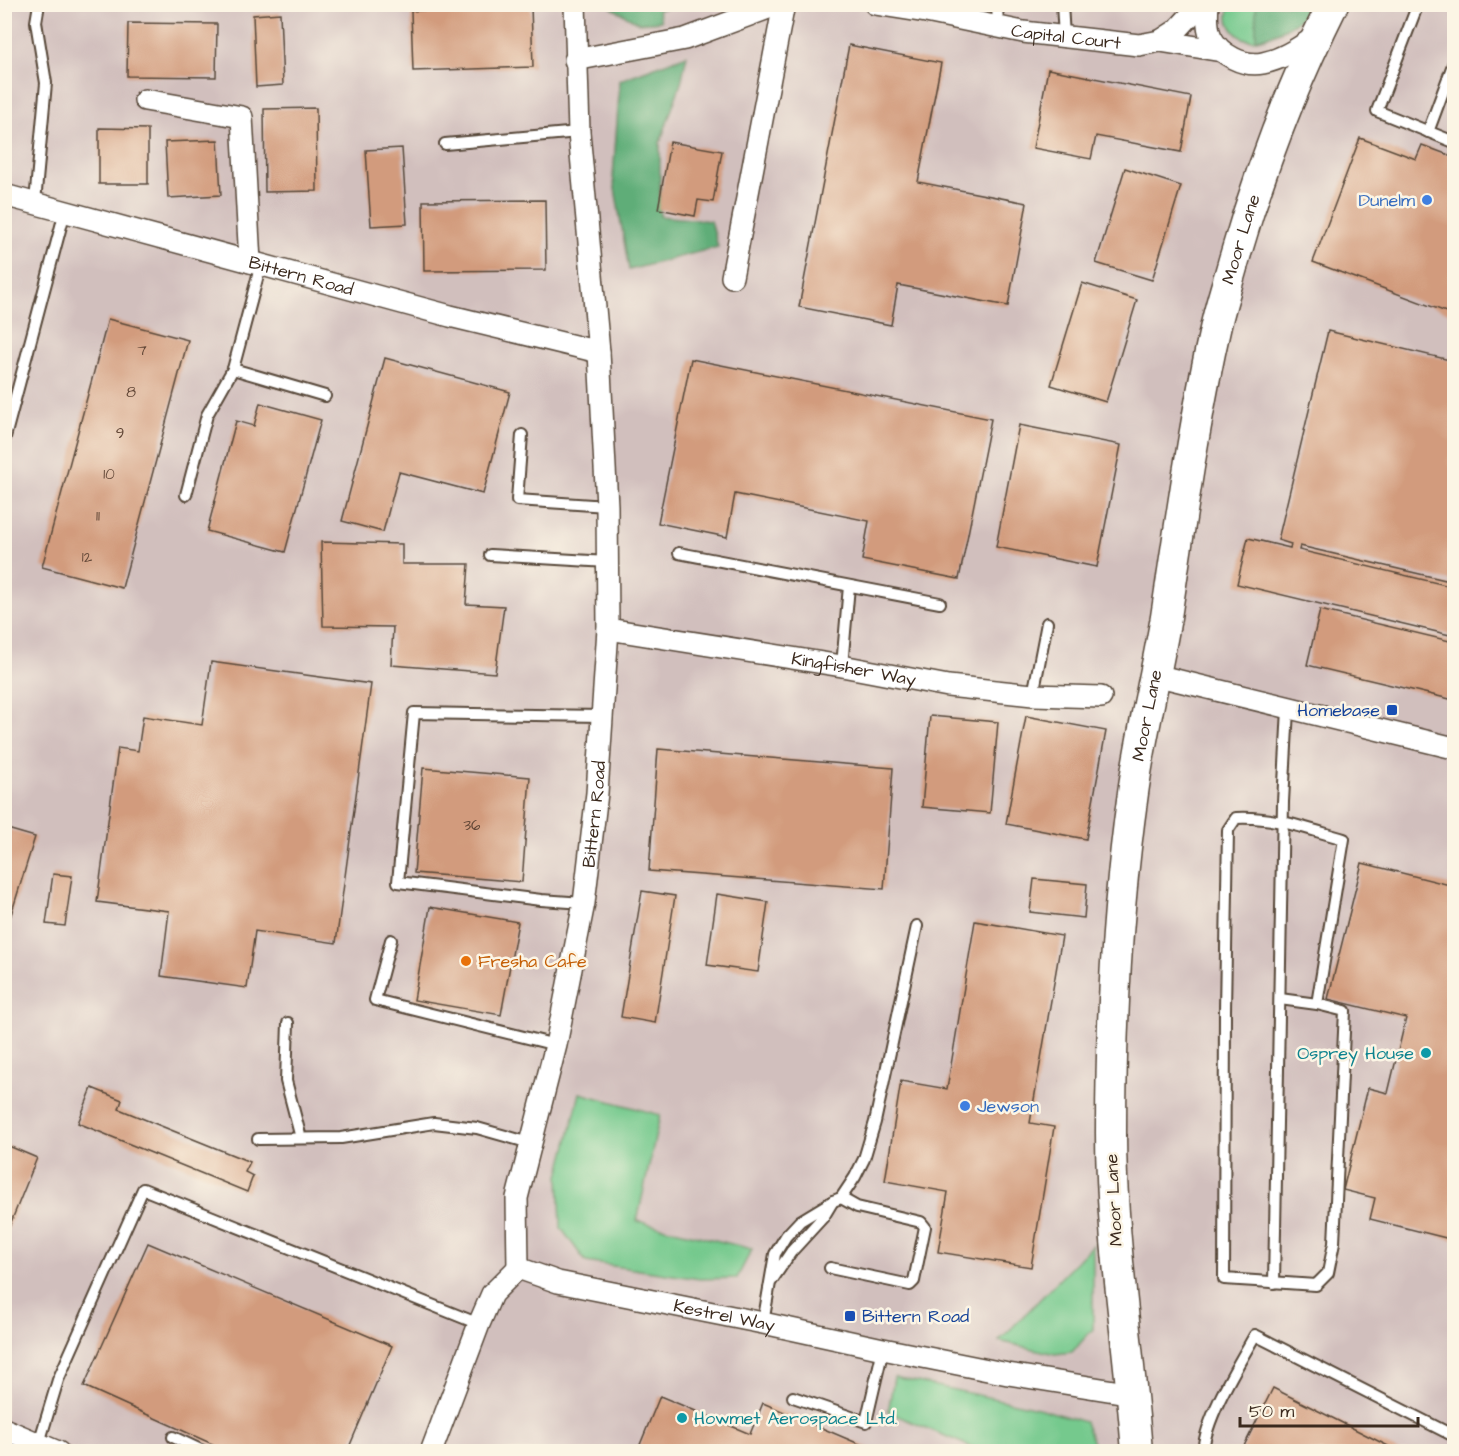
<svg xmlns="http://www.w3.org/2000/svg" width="1459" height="1456" font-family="'Architects Daughter',sans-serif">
  <rect width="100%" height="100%" fill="#fcf5e5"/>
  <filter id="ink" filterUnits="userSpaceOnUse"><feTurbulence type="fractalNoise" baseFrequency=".0167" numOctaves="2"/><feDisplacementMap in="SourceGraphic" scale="12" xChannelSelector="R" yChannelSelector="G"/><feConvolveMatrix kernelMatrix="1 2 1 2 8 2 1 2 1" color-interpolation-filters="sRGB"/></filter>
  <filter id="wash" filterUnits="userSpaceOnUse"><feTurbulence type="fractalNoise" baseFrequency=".008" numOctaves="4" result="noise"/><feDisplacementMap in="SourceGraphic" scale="24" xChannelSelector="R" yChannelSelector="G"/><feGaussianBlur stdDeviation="1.35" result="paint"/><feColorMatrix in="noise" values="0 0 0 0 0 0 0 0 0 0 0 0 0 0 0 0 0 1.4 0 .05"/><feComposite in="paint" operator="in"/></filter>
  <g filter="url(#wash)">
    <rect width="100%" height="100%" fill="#f8e9d2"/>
    <!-- industrial -->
    <rect fill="#d1bfbd" x="5" y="5" width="1449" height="1446"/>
    <!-- green -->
    <g fill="#74c98d" stroke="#587a56" stroke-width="1.5">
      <path d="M1231,5h83c-15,18 -64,54 -83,22 -4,-7 -4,-15 0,-22z"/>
      <path d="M580,1093l80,22 -23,106 115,28 -15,29 -37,1 -114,-17 -25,-34 -2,-52z"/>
      <path d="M1093,1245v84l-21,23 -17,2 -56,-13z"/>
      <path d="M894,1377l144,31 47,14 11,29h-115l-93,-39z"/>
    </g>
    <!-- forest -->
    <g fill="#5fad78" stroke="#4d6c4b" stroke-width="1.5">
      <path d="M610,5h67l-19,5 3,11 -22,2 -27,-15z"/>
      <path d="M1256,5v-1l58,1c-17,20 -33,27 -58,35z"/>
      <path d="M687,55l-6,28 -21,60v73l51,5 7,26 -89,23 -16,-93 7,-97z"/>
    </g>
    <g id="blocks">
      <!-- building -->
      <g fill="#d29b7d">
        <path d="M531,6l2,61 -120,4 -2,-60z"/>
        <path d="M280,13l3,72 -27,2 -3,-72z"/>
        <path d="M128,23l89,1 -1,53 -89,-1z"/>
        <path d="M849,45l92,18 -23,119 109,21 -19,103 -110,-21 -7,40 -92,-18z"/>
        <path d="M1048,69l143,28 -10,55 -85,-16 -5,23 -58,-11z"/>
        <path d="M316,108l1,83 -52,1 -1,-83z"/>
        <path d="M99,128l49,1v55h-49z"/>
        <path d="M1360,138l56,21 6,-14 32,12v158l-141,-53z"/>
        <path d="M218,140l3,55 -53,3 -3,-56z"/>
        <path d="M670,142l52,9 -9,51 -15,-2 -3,16 -37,-7z"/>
        <path d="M402,148l5,76 -36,2 -5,-76z"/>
        <path d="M1125,168l56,18 -29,94 -56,-17z"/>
        <path d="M545,200l1,70 -122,1 -1,-70z"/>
        <path d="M1082,283l55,17 -31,102 -55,-17z"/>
        <path d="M108,319l80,21 -66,248 -80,-21z"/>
        <path d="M1328,331l126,30v221l-154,-36 -1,4 155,37v49l-217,-52 11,-46 42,10 1,-4 -13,-4z"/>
        <path d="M385,358l125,34 -27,102 -84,-22 -16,60 -41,-11z"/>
        <path d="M691,359l300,60 -32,160 -97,-19 7,-39 -134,-27 -8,43 -69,-14z"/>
        <path d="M260,403l61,17 -36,132 -78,-21 29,-110 18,5z"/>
        <path d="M1019,425l102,20 -24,122 -101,-20z"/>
        <path d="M321,542l81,2v20h67l-3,40 38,2 -9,67 -104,-8 2,-38 -70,-1z"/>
        <path d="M1320,610l134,32v58l-147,-35z"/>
        <path d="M211,662l160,22 -35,259 -81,-12 -8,57 -86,-12 8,-65 -72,-9 21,-154 20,3 5,-35 59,9z"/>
        <path d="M930,716l68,6 -8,91 -68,-6z"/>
        <path d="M1026,716l80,15 -20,108 -80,-15z"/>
        <path d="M658,749l235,19 -9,121 -235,-18z"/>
        <path d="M423,768l107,9 -8,105 -108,-9z"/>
        <path d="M4,828l31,9 -30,97h-1z"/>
        <path d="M1362,863l92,23v70l-1,6 1,1v277l-84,-21 5,-21 -32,-8 25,-102 20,5 18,-75 -78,-19z"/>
        <path d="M53,874l19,2 -7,50 -19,-2z"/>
        <path d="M1034,879l53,5 -3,34 -54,-6z"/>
        <path d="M642,891l33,5 -20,127 -34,-6z"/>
        <path d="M717,894l51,8 -10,70 -51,-7z"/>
        <path d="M430,907l88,15 -17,93 -87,-15z"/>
        <path d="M975,921l87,15 -32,187 24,4 -23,140 -93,-15 10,-60 -63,-11 16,-100 46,8z"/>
        <path d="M92,1088l30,12 -3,9 131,53 -5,10 8,4 -6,16 -169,-69z"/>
        <path d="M4,1144l33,14 -32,79h-1z"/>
        <path d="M148,1243l244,103 -45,106h-117l-146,-66z"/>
        <path d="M1273,1388l127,64h-159z"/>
        <path d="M660,1396l90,38 13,-31 115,49h-241z"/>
      </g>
    </g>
  </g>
  <g filter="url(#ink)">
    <use href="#blocks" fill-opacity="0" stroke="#574739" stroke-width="1.5"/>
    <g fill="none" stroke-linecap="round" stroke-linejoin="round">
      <!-- service casing -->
      <g stroke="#574739" stroke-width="14">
        <g id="service">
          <path d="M997,4l1,23"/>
          <path d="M1062,4l2,33"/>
          <path d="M1418,4l-41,107 77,31"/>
          <path d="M1428,132l26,-70"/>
          <path d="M445,144l134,-12"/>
          <path d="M35,202l11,-119 -10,-61 3,-18"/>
          <path d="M261,264l-28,105 92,27"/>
          <path d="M522,435l-5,65 90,6"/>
          <path d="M4,441l61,-230"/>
          <path d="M186,495l21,-80 26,-46"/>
          <path d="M679,553l261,50"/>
          <path d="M490,555l118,7"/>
          <path d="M842,666l7,-80"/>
          <path d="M1033,695l14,-72"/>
          <path d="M584,903l-43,-3 -143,-18 16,-169 189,3"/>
          <path d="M391,940l-16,60 181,45"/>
          <path d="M1280,999l37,5 27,-165c-36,-10 -70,-23 -108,-21l-8,12 -3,180 -1,269 92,6 12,-12 6,-30 11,-232 -28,-7"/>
          <path d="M288,1023l-2,58 15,57"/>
          <path d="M258,1139l83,-1 93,-15 43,5 53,15"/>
          <path d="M833,1201l8,-3 14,-21 9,-18 11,-37 42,-196"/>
          <path d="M830,1268l80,17 4,-4 11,-54 -4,-5 -64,-15 -16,-9"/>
          <path d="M1274,1283l9,-481 5,-93"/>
          <path d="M763,1323l12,-69 11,-18 14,-15 33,-20 -9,15 -33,36 -21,31"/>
          <path d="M793,1397l73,25 17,-73"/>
          <path d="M173,1437l32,15"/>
          <path d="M39,1443l19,-63 85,-191 336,135"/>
          <path d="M1203,1452c2,-34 35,-87 52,-117l199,101"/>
        </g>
      </g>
      <!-- minor casing -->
      <g stroke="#574739" stroke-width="24">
        <g id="minor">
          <path id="s1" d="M875,4l51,8 97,20 116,13 21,-4 62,10"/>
          <path d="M1208,4c-1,11 -1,24 3,33 9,18 33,30 52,26 21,-4 38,-17 55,-28"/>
          <path d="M1160,41l17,-11 24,-26"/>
          <path d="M575,60l110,-21 94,-35"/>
          <path d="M145,100l97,17 8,145"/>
          <path id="s2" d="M4,195l446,121 149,36"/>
          <path d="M732,277l52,-273"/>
          <path id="s3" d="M608,629l234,37 106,20 85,9 68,2"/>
          <path d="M1155,675l299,73"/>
          <path id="s4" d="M518,1268l-1,-70 39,-153 28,-142 13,-110 11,-164 -1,-123 -8,-154 -20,-220 -4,-128"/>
          <path id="s5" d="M518,1268l40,14 205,41 120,26 125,25 125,20"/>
          <path d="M4,1429l54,23"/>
          <path d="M431,1452l48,-128 13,-30 26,-26"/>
        </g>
      </g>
      <!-- secondary casing -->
      <g stroke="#574739" stroke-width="33">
        <g id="secondary">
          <path id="s6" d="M1137,1452c-8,-107 -26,-212 -26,-319 0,-113 6,-228 22,-340 8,-59 23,-117 33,-176 15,-97 28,-196 50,-292 5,-22 12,-43 18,-65 25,-87 58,-174 99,-256"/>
        </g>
      </g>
      <!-- service -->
      <use href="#service" stroke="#fff" stroke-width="10"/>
      <!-- minor -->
      <use href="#minor" stroke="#fff" stroke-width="21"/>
      <!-- secondary -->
      <use href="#secondary" stroke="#fff" stroke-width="30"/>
    </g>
  </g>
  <!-- markers -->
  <g fill="#3f7fe0" stroke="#fcf5e5" stroke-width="2">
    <circle cx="1427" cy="200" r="6"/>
    <circle cx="965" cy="1106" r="6"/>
  </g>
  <g fill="#1a4fb4" stroke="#fcf5e5" stroke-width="2">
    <rect x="1386" y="704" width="12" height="12" rx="3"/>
    <rect x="844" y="1310" width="12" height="12" rx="3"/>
  </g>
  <circle fill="#e8710a" stroke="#fcf5e5" stroke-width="2" cx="466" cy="961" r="6"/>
  <g fill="#0f9aa8" stroke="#fcf5e5" stroke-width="2">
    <circle cx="1426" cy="1053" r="6"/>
    <circle cx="682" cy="1418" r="6"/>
  </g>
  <g text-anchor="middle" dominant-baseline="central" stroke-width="5" stroke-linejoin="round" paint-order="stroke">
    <!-- number labels -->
    <g font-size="15" fill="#614636">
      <text x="142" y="350">7</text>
      <text x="131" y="392">8</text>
      <text x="120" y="433">9</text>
      <text x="109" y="474">10</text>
      <text x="98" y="516">11</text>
      <text x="87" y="557">12</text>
      <text x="472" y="825">36</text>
    </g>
    <!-- street labels -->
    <g font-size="18" fill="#3b2a1e" stroke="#fcf5e5">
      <text stroke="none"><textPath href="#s1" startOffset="194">Capital Court</textPath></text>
      <text stroke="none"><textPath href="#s6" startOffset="1226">Moor Lane</textPath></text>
      <text stroke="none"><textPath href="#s2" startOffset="308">Bittern Road</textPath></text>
      <text stroke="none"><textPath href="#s3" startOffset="249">Kingfisher Way</textPath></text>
      <text stroke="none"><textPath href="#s6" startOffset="740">Moor Lane</textPath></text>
      <text stroke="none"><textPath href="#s4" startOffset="462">Bittern Road</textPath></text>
      <text transform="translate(1114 1200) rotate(-93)">Moor Lane</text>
      <text stroke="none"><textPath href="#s5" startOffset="212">Kestrel Way</textPath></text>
    </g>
    <!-- shop labels -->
    <g font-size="18" fill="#366cbe" stroke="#fcf5e5" text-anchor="end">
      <text x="1415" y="200">Dunelm</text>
      <text x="977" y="1106" text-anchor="start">Jewson</text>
    </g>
    <!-- transit labels -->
    <g font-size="18" fill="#164399" stroke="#fcf5e5" text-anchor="end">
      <text x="1380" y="710">Homebase</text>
      <text x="862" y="1316" text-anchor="start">Bittern Road</text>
    </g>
    <!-- food labels -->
    <g font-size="18" fill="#c56008" stroke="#fcf5e5" text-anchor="start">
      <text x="478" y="961">Fresha Cafe</text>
    </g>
    <!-- culture labels -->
    <g font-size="18" fill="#0d838f" stroke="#fcf5e5" text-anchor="end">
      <text x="1414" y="1053">Osprey House</text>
      <text x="694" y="1418" text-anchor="start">Howmet Aerospace Ltd.</text>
    </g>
  </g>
  <!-- margin -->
  <rect width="1459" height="1456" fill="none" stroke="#fcf5e5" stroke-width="24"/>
  <!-- scale -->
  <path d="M1240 1417v9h178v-9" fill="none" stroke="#3b2a1e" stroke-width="3"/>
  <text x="1249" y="1417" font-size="18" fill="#3b2a1e" stroke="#fcf5e5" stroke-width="4.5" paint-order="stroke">50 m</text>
</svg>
